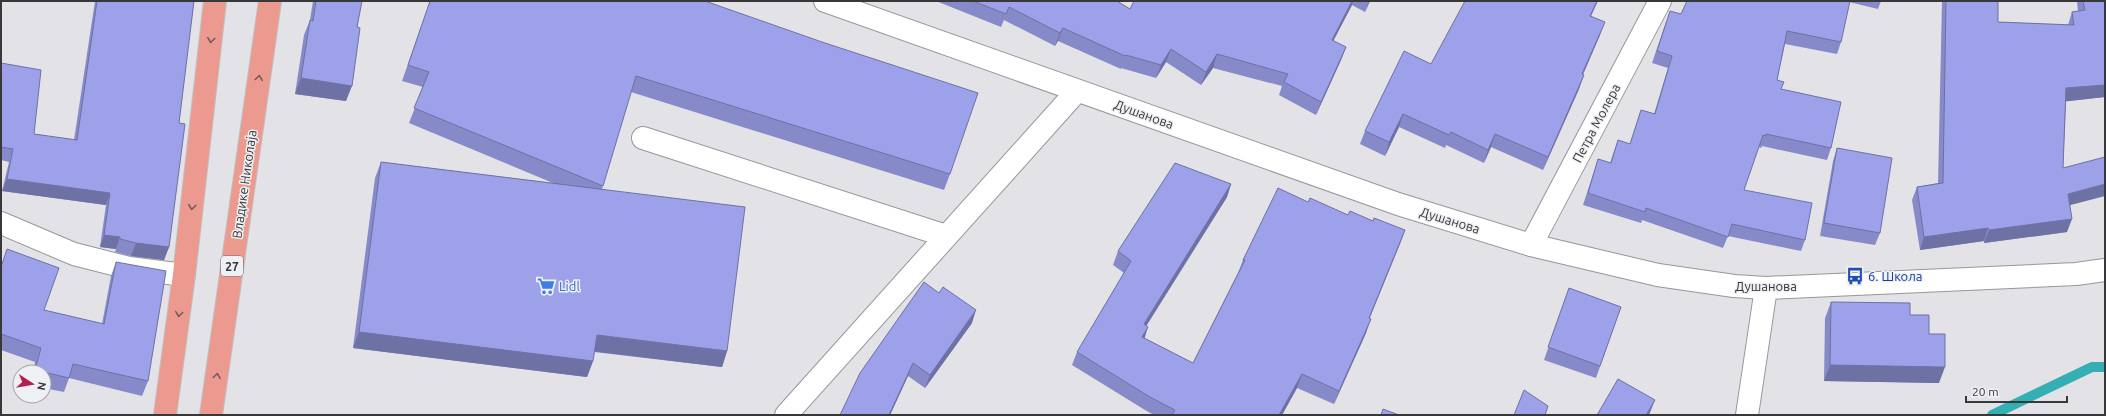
<svg xmlns="http://www.w3.org/2000/svg" width="2106" height="416" font-family="Ubuntu,sans-serif">
  <rect width="100%" height="100%" fill="#e2e2e7"/>
  <g fill="none" stroke-linecap="round" stroke-linejoin="round">
    <!-- stream -->
    <path stroke="#34b0b4" stroke-width="10" d="M1992,415l100,-48h13"/>
    <!-- minor casing -->
    <g stroke="#97979b" stroke-width="24">
      <g id="minor">
        <path d="M825,1l573,203 133,41 127,30 76,11 32,2 310,-14 29,-4"/>
        <path d="M643,138l303,98"/>
        <path d="M1,223l73,31 55,14 55,7"/>
        <path d="M1531,245l129,-244"/>
        <path d="M786,415l291,-324"/>
        <path d="M1747,415l19,-127"/>
      </g>
    </g>
    <!-- major casing -->
    <g stroke="#bfbfc0" stroke-width="24">
      <g id="major">
        <path d="M165,415l19,-140 31,-274"/>
        <path d="M211,415l59,-414"/>
      </g>
    </g>
    <!-- minor -->
    <use href="#minor" stroke="#fff" stroke-width="22"/>
    <!-- major -->
    <use href="#major" stroke="#ec9a90" stroke-width="22"/>
  </g>
  <!-- wall -->
  <g fill="#878ac9">
    <path d="M95,1h99l-15,122 -10,124 -5,13 -33,-4 -16,-4 1,-3 -16,-2 6,-42 -104,-14 7,-29 -8,-2v-97l33,71 40,6z"/>
    <path d="M313,1h49l-5,26 -11,74 -51,-7 9,-59 6,-15z"/>
    <path d="M430,1l520,173 -6,16 -313,-98 -29,97 125,162 -5,16 -128,-15 -1,9 -6,16 -234,-29 22,-170 6,-16 172,21 -144,-60 14,-36 -21,-6z"/>
    <path d="M936,1h181l13,8 4,-8h236l-5,11 -13,-7 -19,36 13,6 -5,13 -25,55 -37,-20 3,-9 -69,-18 -12,17 -35,-23 -10,16 -35,-10v1l-63,-28 -3,5 -51,-26 -3,7z"/>
    <path d="M1687,1h194l-3,8 -29,-7 -8,40 -4,12 -52,-10 -8,36 4,9 50,59 -4,12 -65,-14 -1,2 -3,-1 -14,43 61,50 -4,11 -73,-15 -5,12 -81,-28 -1,3 -58,-18 15,-46 12,4 8,-23 12,4 11,-34 13,4 14,-46 -16,-5 14,-41 15,-8z"/>
    <path d="M1942,1h56v21l70,3 4,-13 6,-1 -1,-10h28v96l-39,4 -3,67 7,37 -3,27 -83,11v-2l-64,9 -8,-50 5,-13 21,-4z"/>
    <path d="M1591,16l9,19 -17,40 -4,14 -36,81 -52,-23 -7,16 -38,-18 -1,3 -46,-21 -14,29 -25,-12 5,-13 66,-67z"/>
    <path d="M1837,148l43,85 -5,12 -55,-9 13,-75z"/>
    <path d="M1231,184l-4,13 -80,128 -3,13 49,25 45,-90 5,-13 65,-58 40,13 25,6 32,9 -36,89 -3,14 -32,71 -37,-16 -15,27h-128l-9,-5 -73,-45 5,-13 47,-79 -11,-8 5,-14z"/>
    <path d="M116,262l32,119 -6,15 -73,-18 -5,14 -20,-4v-16h-11l2,-10 -34,-12v-83l43,43 58,14 9,-48z"/>
    <path d="M924,282l48,41 -47,65 -17,-12 -18,39h-50z"/>
    <path d="M1569,288l52,19 -25,71 -52,-18z"/>
    <path d="M1831,302l79,13 29,68 -115,-2 1,-63z"/>
  </g>
  <!-- shaded-wall -->
  <g fill="#6e71a4">
    <path d="M1352,1h1l-1,4 -25,48 5,-13z"/>
    <path d="M1369,1h1l-5,11z"/>
    <path d="M1597,1h1l-13,28 5,-13z"/>
    <path d="M1605,22l-5,13 -23,52 5,-13z"/>
    <path d="M1063,28l-5,13 -3,5 5,-13z"/>
    <path d="M1346,47l-5,13 -25,55 5,-13z"/>
    <path d="M1171,49l-5,13 -10,16 5,-13z"/>
    <path d="M1217,54l-4,14 -12,17 5,-13z"/>
    <path d="M1584,75l-5,14 -36,81 5,-13z"/>
    <path d="M301,78l51,8 -6,15 -51,-7z"/>
    <path d="M2105,85v12l-44,5 5,-14z"/>
    <path d="M1403,114l-4,13 -14,29 4,-14z"/>
    <path d="M1495,134l-4,13 -7,16 4,-13z"/>
    <path d="M7,179l103,14 -4,12 -104,-14z"/>
    <path d="M1231,184l-4,13 -88,140 5,-13z"/>
    <path d="M2105,184v12l-42,11 5,-13z"/>
    <path d="M2072,219l-5,13 -83,11 5,-13z"/>
    <path d="M1988,228l-4,13 -64,9 4,-13z"/>
    <path d="M1405,230l-5,14 -36,88 5,-14z"/>
    <path d="M104,235l16,2 -4,12 -16,-2z"/>
    <path d="M136,243l33,4 -5,13 -33,-4z"/>
    <path d="M976,310l-4,13 -47,65 5,-13z"/>
    <path d="M1371,319l-5,14 -32,71 5,-13z"/>
    <path d="M1148,327l-4,13 -2,-3z"/>
    <path d="M359,332l234,29 -6,16 -234,-29z"/>
    <path d="M597,335l130,16 -5,16 -131,-16z"/>
    <path d="M913,363l-5,13 -18,39h-1z"/>
    <path d="M1830,365l115,2 -6,16 -115,-2z"/>
    <path d="M1302,374l-5,14 -15,27h-3z"/>
    <path d="M1655,400l-6,15h-3z"/>
  </g>
  <!-- building -->
  <g fill="#9da1ea" stroke="#6e71a4">
    <path d="M97,1h97l-15,122 6,1 -16,123 -33,-4 -16,-4v-2l-16,-2 6,-42 -103,-14 6,-30 -12,-2v-84l40,7 -7,64 43,6z"/>
    <path d="M316,1h46l-5,26 3,1 -8,58 -51,-8 9,-58 3,1z"/>
    <path d="M430,1h275l117,41 156,51 -28,81 -314,-98 -33,110 -189,-78 15,-36 -21,-7z"/>
    <path d="M973,1h144l13,8 4,-8h218l-20,39 14,7 -25,55 -37,-20 4,-8 -71,-20 -11,18 -35,-23 -10,16 -35,-10 -1,1 -62,-28 -3,5 -51,-26 -3,7z"/>
    <path d="M1465,1h132l-7,15 15,6 -23,52 2,1 -36,82 -53,-23 -7,16 -37,-18 -2,3 -46,-21 -14,28 -24,-11 39,-80 27,13z"/>
    <path d="M1687,1h163l-9,41 -54,-11 -10,49 7,2 -3,7 60,13 -10,46 -65,-14v2l-3,-1 -19,55 68,13 -7,37 -73,-16 -4,13 -82,-29 -1,4 -57,-19 10,-34 13,4 7,-23 12,4 11,-34 14,4 17,-58 -15,-5 13,-40 11,3z"/>
    <path d="M1946,1h52v21l76,3 -2,-13 13,-2 -2,-9h22v84l-39,3 -3,80 42,-11v27l-37,10 4,25 -83,11 -1,-2 -64,9 -7,-50 26,-4z"/>
    <path d="M1837,148l55,10 -12,75 -56,-10z"/>
    <path d="M381,162l364,45 -18,144 -130,-16 -4,26 -234,-29z"/>
    <path d="M1175,163l56,21 -87,140 4,3 -6,10 51,26 52,-103h-2l35,-72 30,14 2,-4 38,17 2,-4 23,10 1,-3 31,12 -36,88 2,1 -32,72 -37,-17 -23,41h-107l3,-5 -25,-13 -73,-45 54,-91 -13,-10z"/>
    <path d="M7,249l52,19 -15,42 60,14 12,-62 50,9 -18,110 -75,-17 -4,14 -34,-8 6,-22 -40,-14v-67z"/>
    <path d="M924,282l15,11 4,-6 33,23 -46,65 -17,-12 -24,52h-49l20,-42z"/>
    <path d="M1569,288l52,19 -21,59 -52,-19z"/>
    <path d="M1831,302l79,1v12h19v19h16v33l-115,-2z"/>
    <path d="M1618,379l37,21 -9,15h-49z"/>
    <path d="M1524,390l24,16 -3,9h-31z"/>
    <path d="M1383,409l16,6h-18z"/>
  </g>
  <!-- one-way arrows -->
  <defs><path id="oneway-chevron" d="M-2-3.5L2.5 0L-2 3.5" fill="none" stroke-width="1.6" stroke-linecap="round" stroke-linejoin="round"/></defs>
  <g stroke="#775a58">
    <use href="#oneway-chevron" transform="translate(211 40) rotate(97)"/>
    <use href="#oneway-chevron" transform="translate(259 78) rotate(-82)"/>
    <use href="#oneway-chevron" transform="translate(192 207) rotate(97)"/>
    <use href="#oneway-chevron" transform="translate(179 314) rotate(98)"/>
    <use href="#oneway-chevron" transform="translate(217 376) rotate(-82)"/>
  </g>
  <!-- icons -->
  <defs>
    <g id="bus-bare" transform="scale(1.38)"><path d="M-5-6H5V4H4V6H2V4H-2V6H-4V4H-5ZM-3.5-4V0h7V-4ZM-3.5 1.2v1.5H-2V1.2ZM2 1.2v1.5H3.5V1.2Z" fill="#1a4fb4" stroke="#eff0f4" stroke-width="2.5" paint-order="stroke"/></g>
    <g id="supermarket-bare" transform="scale(1.38)"><path d="M-6-5.5h2.5l.6 2H6L4.5 2H-2.5L-4.4-4H-6ZM-1.5 3.2a1.3 1.3 0 1 0 .1 0ZM3 3.2a1.3 1.3 0 1 0 .1 0Z" fill="#3f7fe0" stroke="#eff0f4" stroke-width="2.5" paint-order="stroke"/></g>
  </defs>
  <g fill-rule="evenodd">
    <use href="#bus-bare" x="1855" y="276"/>
    <use href="#supermarket-bare" x="546" y="286"/>
  </g>
  <g text-anchor="middle" dominant-baseline="central" stroke-width="3" stroke-linejoin="round" paint-order="stroke">
    <!-- shield labels -->
    <rect fill="#eff0f4" stroke="#6f6f72" stroke-width="1" x="221" y="256" width="22" height="20" rx="3"/>
    <g font-size="12" font-weight="bold" fill="#38383a">
      <text x="232" y="266">27</text>
    </g>
    <!-- street labels -->
    <g font-size="13" fill="#38383a" stroke="#eff0f4">
      <text transform="translate(1144 114) rotate(20)">Душанова</text>
      <text transform="translate(1596 123) rotate(-62)">Петра Молера</text>
      <text transform="translate(244 184) rotate(-82)">Владике Николаја</text>
      <text transform="translate(1450 220) rotate(17)">Душанова</text>
      <text x="1766" y="286">Душанова</text>
    </g>
    <!-- transit labels -->
    <g font-size="13" fill="#164399" stroke="#eff0f4" text-anchor="start">
      <text x="1868" y="276">6. Школа</text>
    </g>
    <!-- shop labels -->
    <g font-size="13" fill="#366cbe" stroke="#eff0f4" text-anchor="start">
      <text x="559" y="286">Lidl</text>
    </g>
  </g>
  <!-- border -->
  <rect width="2106" height="416" fill="none" stroke="#38383a" stroke-width="4"/>
  <!-- north arrow -->
  <g transform="translate(32 384) rotate(102)"><circle r="19" fill="#eff0f4" stroke="#a6a6aa"/>
  <path d="M0-3L7 15L0 10L-7 15Z" fill="#b2214e"/>
  <text y="-6" font-size="11" font-weight="bold" text-anchor="middle" fill="#38383a">N</text>
  </g>
  <!-- scale -->
  <path d="M1966 396v6h101v-6" fill="none" stroke="#38383a" stroke-width="2"/>
  <text x="1972" y="396" font-size="12" fill="#38383a" stroke="#eff0f4" stroke-width="3" paint-order="stroke">20 m</text>
</svg>
